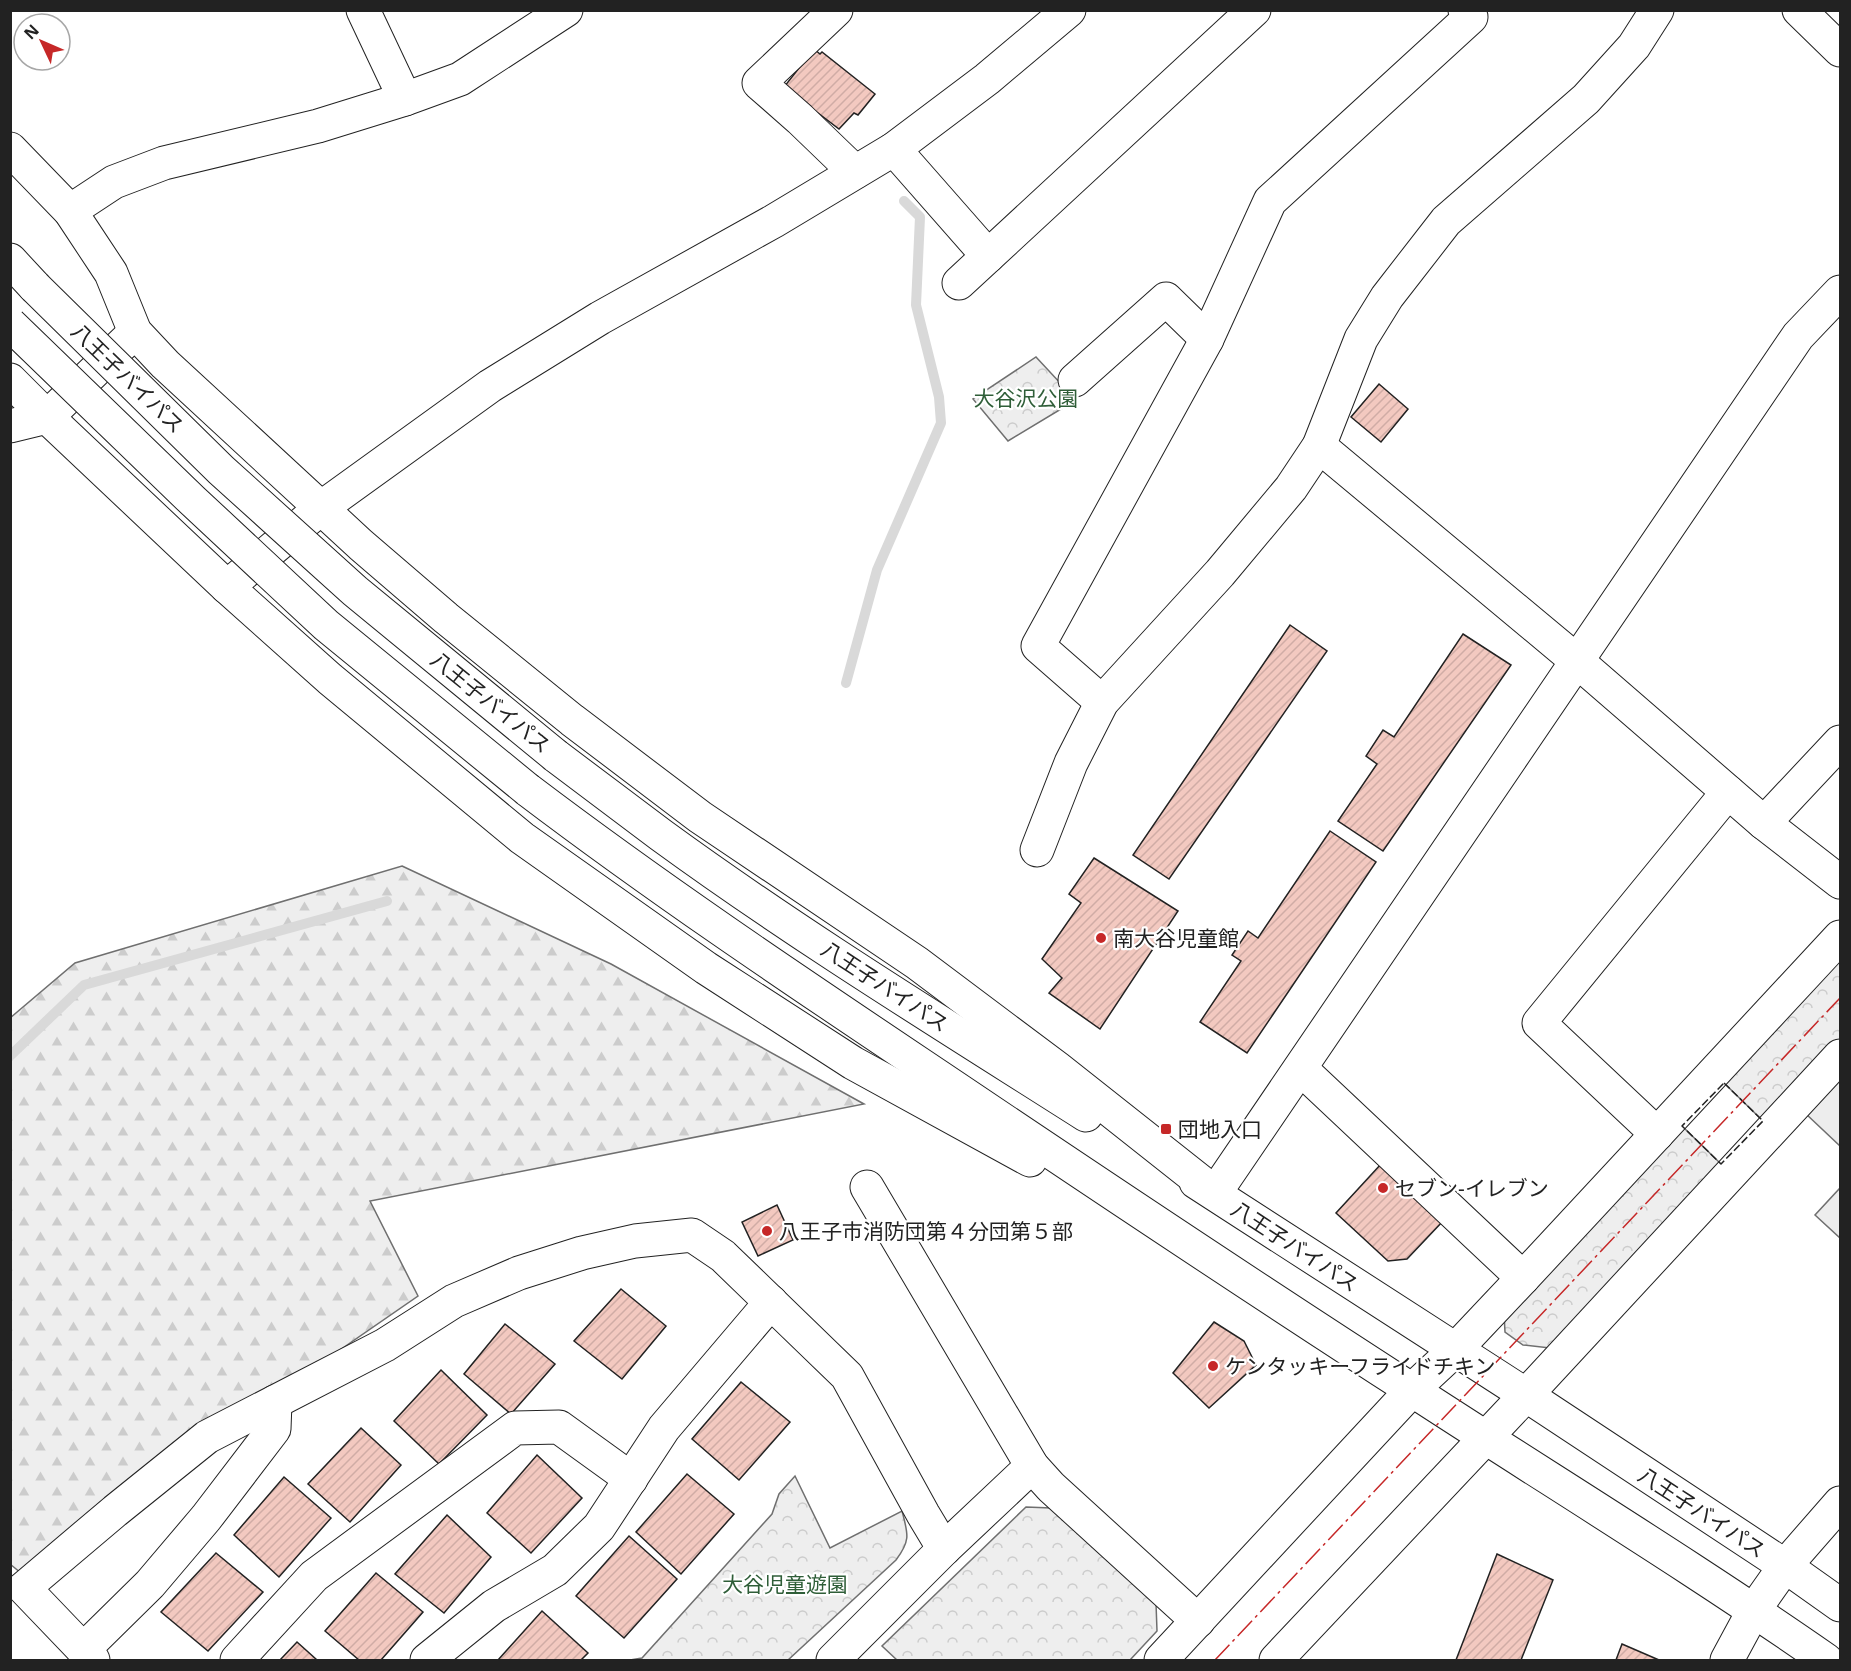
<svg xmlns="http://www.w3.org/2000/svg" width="1851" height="1671" font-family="'Open Sans','Noto Sans JP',sans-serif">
  <defs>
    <pattern id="forest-firs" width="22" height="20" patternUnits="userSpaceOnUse" patternTransform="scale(1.5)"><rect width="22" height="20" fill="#eee"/><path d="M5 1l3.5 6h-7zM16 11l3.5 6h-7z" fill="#ccc"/></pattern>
    <pattern id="park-crowns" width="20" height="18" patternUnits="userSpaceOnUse" patternTransform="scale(1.5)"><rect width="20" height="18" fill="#eee"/><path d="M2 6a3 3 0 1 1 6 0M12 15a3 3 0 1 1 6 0" fill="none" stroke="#ccc"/></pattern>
    <pattern id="building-hatch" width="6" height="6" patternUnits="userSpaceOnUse" patternTransform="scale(1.5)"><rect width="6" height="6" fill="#f3c9c0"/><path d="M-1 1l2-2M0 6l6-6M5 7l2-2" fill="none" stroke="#d0aca5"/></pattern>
  </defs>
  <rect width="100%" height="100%" fill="#fff"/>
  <!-- forest -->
  <path fill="url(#forest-firs)" stroke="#6f6f6f" stroke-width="1.5" d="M402,866l209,98 253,140 -494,97 48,95 -305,211 -92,66 -11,-9v-546l65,-55z"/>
  <!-- park -->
  <g fill="url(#park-crowns)" stroke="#6f6f6f" stroke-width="1.5" fill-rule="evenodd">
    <path d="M1036,357l40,43 -68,41 -35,-42z"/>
    <path d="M1840,954v94l-290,300 -27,-3 -18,-13 -1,-19zM1724,1083l39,38 -42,43 -39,-38z"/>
    <path d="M795,1476l35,72 72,-37c6,23 9,29 -6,49l-108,100h-158l12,-2 130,-144 7,-20z"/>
    <path d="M1026,1507l25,1 105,95 1,28 -27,29h-233l-15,-14z"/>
  </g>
  <!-- parking -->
  <g fill="#ededed" stroke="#6f6f6f" stroke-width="1.5">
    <path d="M1840,1076v70l-35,-33z"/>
    <path d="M1840,1188v50l-25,-23z"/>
  </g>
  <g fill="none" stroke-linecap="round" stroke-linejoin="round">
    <!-- stream -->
    <g stroke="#d9d9d9" stroke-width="10">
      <path d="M846,683l31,-113 64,-147 -2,-26 -23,-92 4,-88 -16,-16"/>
      <path d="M10,1056l74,-71 303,-84"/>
    </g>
  </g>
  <!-- building -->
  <g fill="url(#building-hatch)" stroke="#222" stroke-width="1.5">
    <path d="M814,49l6,5 2,-2 53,42 -17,21 -4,-2 -15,16 -55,-42z"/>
    <path d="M1379,384l29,25 -27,33 -30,-25z"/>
    <path d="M1290,625l37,26 -158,228 -36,-24z"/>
    <path d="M1463,634l48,31 -128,186 -45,-30 39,-57 -11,-8 17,-26 11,7z"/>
    <path d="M1330,831l46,31 -129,191 -47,-31 41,-61 -9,-6 16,-24 10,7z"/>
    <path d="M1094,858l84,53 -78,118 -51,-36 13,-15 -20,-19 39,-56 -12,-9z"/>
    <path d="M1381,1164l62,57 -36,38 -19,2 -52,-48z"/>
    <path d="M777,1205l16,35 -35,16 -16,-34z"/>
    <path d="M621,1289l45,37 -44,53 -48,-38z"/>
    <path d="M1214,1322l30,19 12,24 -47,43 -36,-35z"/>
    <path d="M505,1324l50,40 -44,50 -47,-40z"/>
    <path d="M441,1370l46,45 -48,49 -45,-43z"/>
    <path d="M741,1382l49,40 -51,58 -47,-41z"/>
    <path d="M361,1428l40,37 -51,57 -42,-38z"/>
    <path d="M537,1455l45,43 -51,55 -44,-40z"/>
    <path d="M687,1474l47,40 -53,60 -45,-42z"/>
    <path d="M284,1477l47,41 -52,59 -45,-42z"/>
    <path d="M447,1515l44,42 -47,56 -49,-39z"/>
    <path d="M629,1536l48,43 -53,59 -48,-42z"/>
    <path d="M216,1553l47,39 -55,59 -47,-39z"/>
    <path d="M1497,1554l56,26 -32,80h-65z"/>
    <path d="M376,1573l47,39 -42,48h-22l-34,-29z"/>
    <path d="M542,1611l46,42 -7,7h-83z"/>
    <path d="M297,1642l20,18h-37z"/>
    <path d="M1622,1644l37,16h-43z"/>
  </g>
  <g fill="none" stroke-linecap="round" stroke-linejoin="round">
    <!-- minor casing -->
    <g stroke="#222" stroke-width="35">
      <g id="minor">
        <path d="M363,10l42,89"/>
        <path d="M836,10l-77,73 41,36 55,53"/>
        <path d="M1799,10l41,40"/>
        <path d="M894,149l94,107"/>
        <path d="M70,211l44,-29 50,-19 154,-37 87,-27 55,-20 106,-69"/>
        <path d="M959,283l295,-273"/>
        <path d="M1075,380l91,-81 41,40"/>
        <path d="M10,426l37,-9 88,-85"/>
        <path d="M1319,446l258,215 187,162 76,59"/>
        <path d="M227,587l94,-79 169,-122 110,-68 174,-97 120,-72 93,-70 82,-69"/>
        <path d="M1102,702l-64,-56 169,-307 63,-138 201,-184 -6,-7"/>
        <path d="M1764,823l76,-81"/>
        <path d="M1037,850l34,-87 31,-61 118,-129 71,-85 28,-42 42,-107 26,-42 59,-76 140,-122 48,-53 23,-36"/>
        <path d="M1301,1069l222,209"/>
        <path d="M1657,1134l-118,-111 189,-231"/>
        <path d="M867,1187l165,279 19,21 147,134"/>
        <path d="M1215,1193l583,-857 42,-44"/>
        <path d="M83,1650l67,-66 56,-66 68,-89 1,-27"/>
        <path d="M93,1660l-69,-72 91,-77 92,-74 178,-92 69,-44 65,-28 63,-20 53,-12 57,-6 31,21 124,120 76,138 21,35"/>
        <path d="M237,1660l77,-84 201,-148 44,-1 72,52"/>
        <path d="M427,1660l67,-54 61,-36 44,-43 65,-99 107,-126"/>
        <path d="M833,1660l111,-111 88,-83"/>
        <path d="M1161,1660l251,-270 43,-40 68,-72 317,-341"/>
        <path d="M1276,1660l250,-265 314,-339"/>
        <path d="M1727,1660l27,-50 31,-44 55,-63"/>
      </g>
    </g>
    <!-- highway casing -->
    <g stroke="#222" stroke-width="35">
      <g id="highway">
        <path d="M10,149l60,62 41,62 24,59 30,32 196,181 85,73 126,102 128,97 217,146 140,105 158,125"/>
        <path d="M10,260l25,27"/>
        <path d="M10,380l37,37 180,170 103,92 192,159 184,130 147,95 177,97"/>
        <path d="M556,756c35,26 70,53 105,79 137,100 282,189 425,280"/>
        <path d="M528,790c141,107 286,203 432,301 150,101 300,201 452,299 138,90 279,176 414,270"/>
        <path d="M1196,1182l330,213 259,171 55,39"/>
      </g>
    </g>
    <!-- minor -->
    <use href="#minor" stroke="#fff" stroke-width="33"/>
    <!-- highway -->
    <use href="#highway" stroke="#fff" stroke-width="33"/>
    <!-- highway-bridge casing -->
    <g stroke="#222" stroke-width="35" stroke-linecap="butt">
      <g id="highway-bridge">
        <path d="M35,287l186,183 134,121 201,165"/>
        <path d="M10,324l182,176 134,125 202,165"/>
      </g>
    </g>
    <!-- highway-bridge -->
    <use href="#highway-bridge" stroke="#fff" stroke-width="33"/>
    <!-- fence -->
    <path stroke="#222" stroke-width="1.5" stroke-dasharray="8 3" stroke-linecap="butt" d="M1724,1083l39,38 -42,43 -39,-38z"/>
    <!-- power -->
    <path stroke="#c62828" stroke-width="1.5" stroke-dasharray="21 4.5 3 4.5" stroke-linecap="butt" d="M1215,1660l625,-662"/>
  </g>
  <!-- markers -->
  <g fill="#c62828" stroke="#fff" stroke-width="2">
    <circle cx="1101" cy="938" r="6"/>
    <rect x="1160" y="1123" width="12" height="12" rx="3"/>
    <circle cx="1383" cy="1188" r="6"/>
    <circle cx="767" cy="1231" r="6"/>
    <circle cx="1213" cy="1366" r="6"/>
  </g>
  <g text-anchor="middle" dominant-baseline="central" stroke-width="4.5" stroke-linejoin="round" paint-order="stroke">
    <!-- street labels -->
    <g font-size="21" fill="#222" stroke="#fff">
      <text transform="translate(128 378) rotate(44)">八王子バイパス</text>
      <text transform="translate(491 702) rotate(39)">八王子バイパス</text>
      <text transform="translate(885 986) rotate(33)">八王子バイパス</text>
      <text transform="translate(1295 1246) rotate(33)">八王子バイパス</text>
      <text transform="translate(1702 1512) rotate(33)">八王子バイパス</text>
    </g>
    <!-- park labels -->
    <g font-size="21" fill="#2f5e38" stroke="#fff">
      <text x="1026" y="398">大谷沢公園</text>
      <text x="785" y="1584">大谷児童遊園</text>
    </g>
    <!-- poi labels -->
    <g font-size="21" fill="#222" stroke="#fff" text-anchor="start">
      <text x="1113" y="938">南大谷児童館</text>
      <text x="1178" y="1129">団地入口</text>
      <text x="1395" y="1188">セブン-イレブン</text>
      <text x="779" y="1231">八王子市消防団第４分団第５部</text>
      <text x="1225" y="1366">ケンタッキーフライドチキン</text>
    </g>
  </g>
  <!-- border -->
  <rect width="1851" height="1671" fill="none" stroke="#222222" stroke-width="24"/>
  <!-- north arrow -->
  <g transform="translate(42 42) rotate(314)"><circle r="28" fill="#ffffff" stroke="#a7a7a7" stroke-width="1.5"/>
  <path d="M0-4.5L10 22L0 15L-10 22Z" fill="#c62828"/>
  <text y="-9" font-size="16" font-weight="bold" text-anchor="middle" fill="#222222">N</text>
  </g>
</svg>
